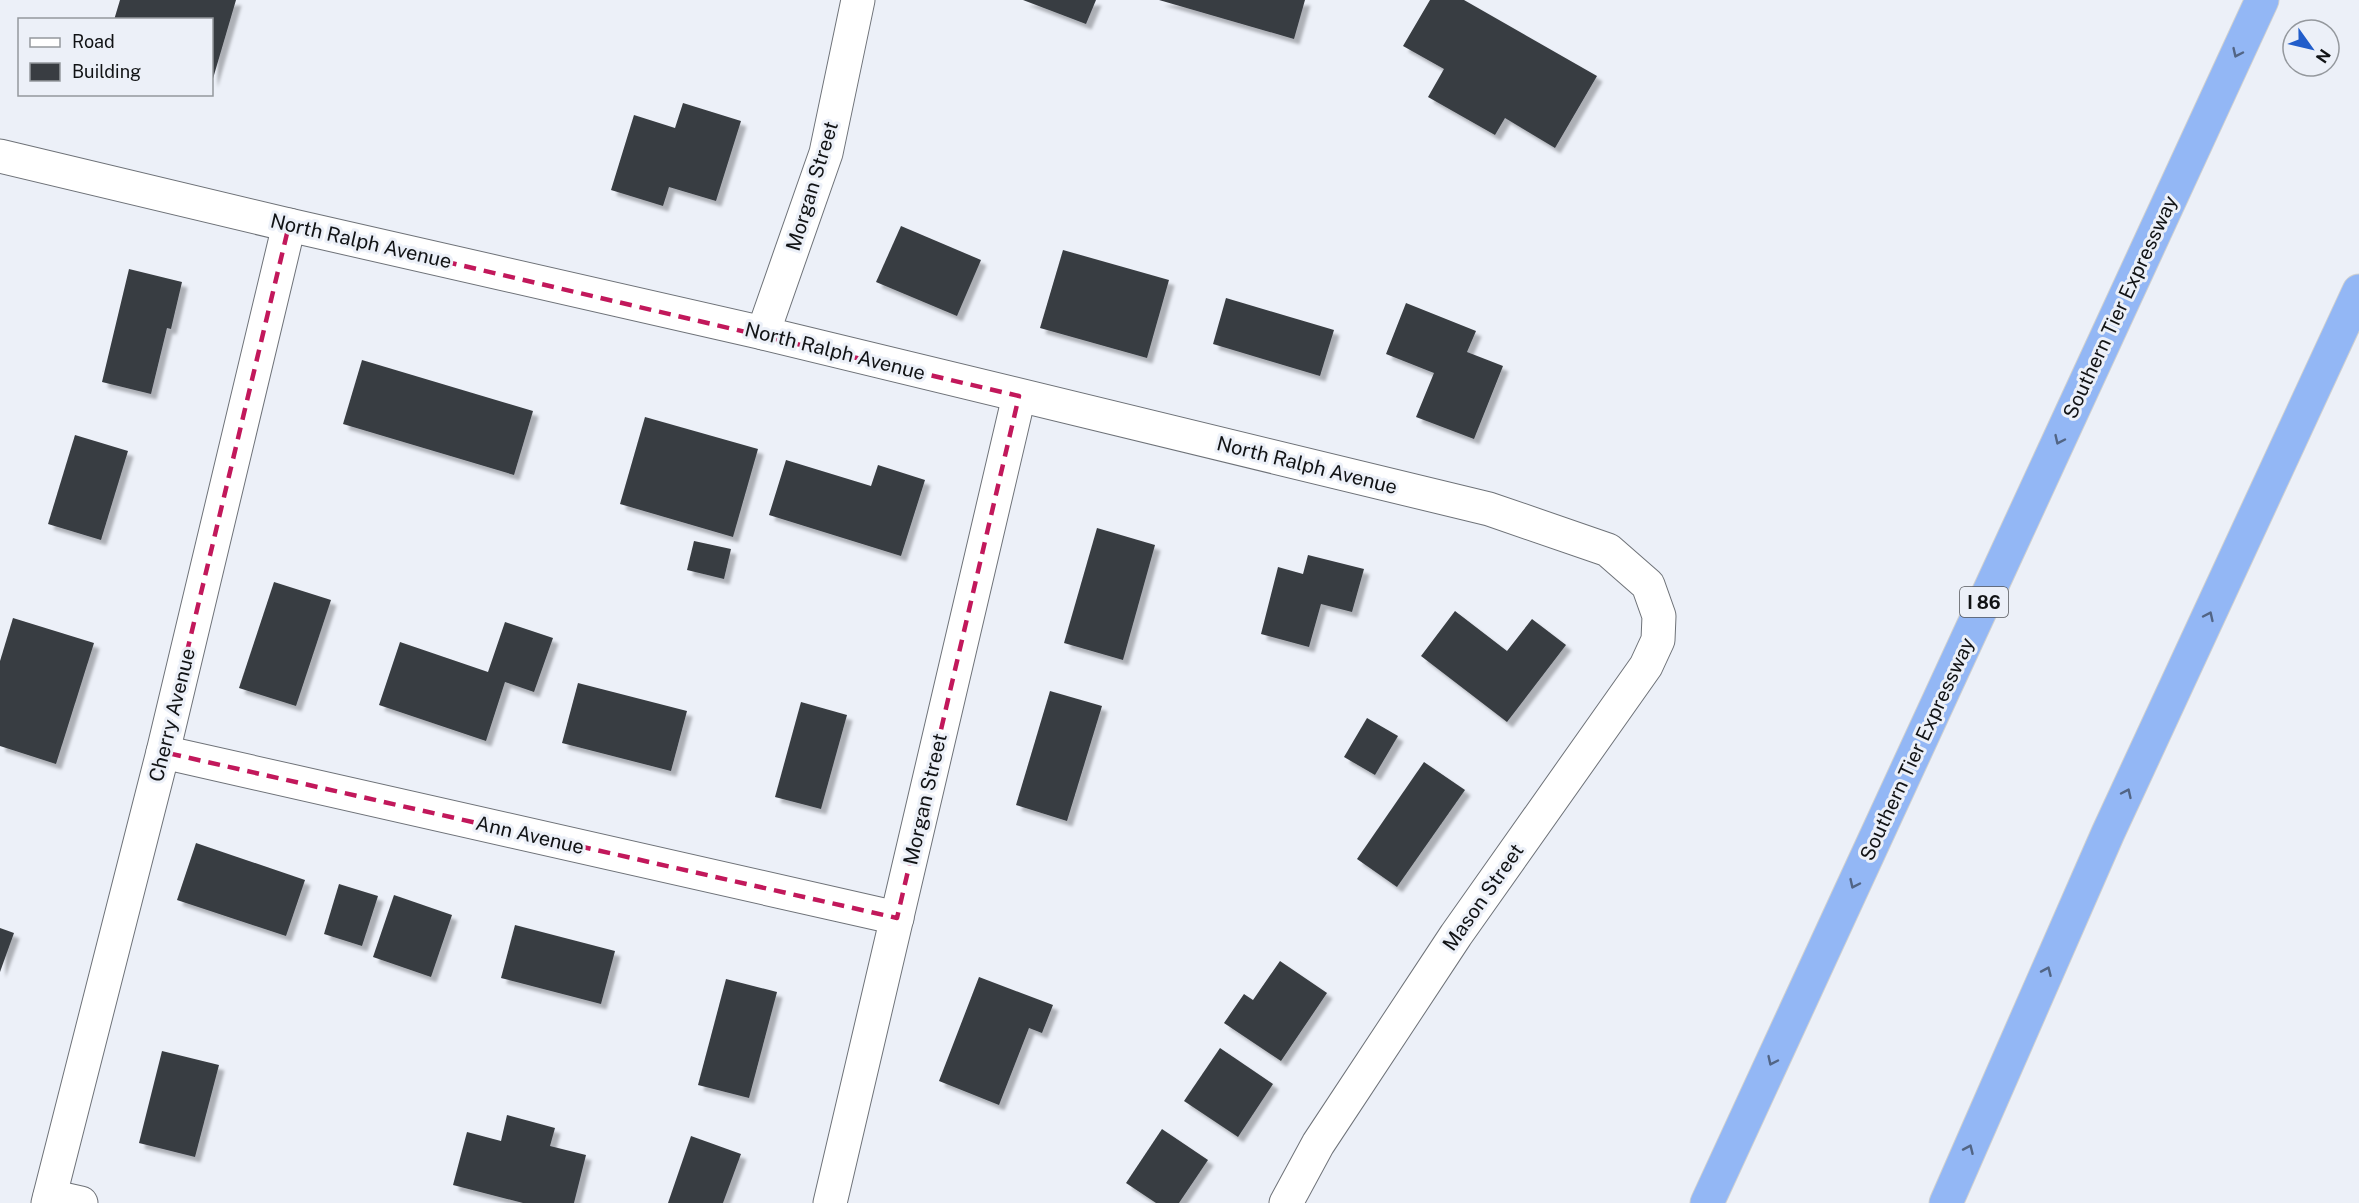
<svg xmlns="http://www.w3.org/2000/svg" width="2359" height="1203" font-family="'Public Sans',sans-serif">
  <defs>
    <filter id="shadow"><feDropShadow dx="5.5" dy="5.5" stdDeviation="1.5" flood-color="#0004"/></filter>
  </defs>
  <rect width="100%" height="100%" fill="#ecf0f8"/>
  <!-- building -->
  <g fill="#393d42" filter="url(#shadow)">
    <path d="M120,0h116l-24,82v-62h-98z"/>
    <path d="M1023,0h73l-10,24z"/>
    <path d="M1159,0h146l-11,39z"/>
    <path d="M1430,0h34l133,76 -42,72 -50,-30 -10,17 -67,-38 16,-28 -41,-23z"/>
    <path d="M683,103l58,18 -25,80 -47,-14 -6,19 -52,-16 23,-75 41,13z"/>
    <path d="M901,226l80,34 -24,56 -81,-34z"/>
    <path d="M1063,250l106,30 -22,78 -107,-30z"/>
    <path d="M129,269l53,13 -11,47 -4,-1 -16,66 -49,-12z"/>
    <path d="M1226,298l108,32 -14,46 -107,-32z"/>
    <path d="M1406,303l70,28 -9,21 36,14 -29,73 -58,-22 18,-44 -48,-19z"/>
    <path d="M362,360l171,51 -19,64 -171,-51z"/>
    <path d="M645,417l113,32 -25,88 -113,-33z"/>
    <path d="M75,435l53,16 -27,89 -53,-16z"/>
    <path d="M786,460l85,26 7,-21 47,15 -24,76 -132,-41z"/>
    <path d="M1097,528l58,17 -32,115 -59,-17z"/>
    <path d="M694,541l37,8 -7,30 -37,-9z"/>
    <path d="M1308,555l56,14 -12,43 -31,-8 -12,43 -48,-13 17,-67 25,7z"/>
    <path d="M274,582l57,18 -35,106 -57,-18z"/>
    <path d="M1455,611l52,40 25,-32 34,26 -59,77 -86,-66z"/>
    <path d="M13,618l81,25 -38,121 -56,-18v-85z"/>
    <path d="M505,622l48,16 -19,54 -29,-10 -19,59 -107,-36 21,-63 88,30z"/>
    <path d="M578,683l109,28 -16,60 -109,-28z"/>
    <path d="M1050,691l52,15 -35,115 -51,-16z"/>
    <path d="M801,702l46,13 -26,94 -46,-12z"/>
    <path d="M1367,718l31,18 -23,39 -31,-18z"/>
    <path d="M1424,762l41,28 -68,97 -40,-28z"/>
    <path d="M196,843l109,37 -19,56 -109,-36z"/>
    <path d="M339,884l39,12 -16,50 -38,-12z"/>
    <path d="M394,895l58,20 -21,62 -58,-20z"/>
    <path d="M515,925l100,26 -14,53 -100,-26z"/>
    <path d="M0,928l14,5 -14,39z"/>
    <path d="M1280,961l47,32 -46,68 -57,-38 20,-29 9,6z"/>
    <path d="M979,977l74,28 -11,28 -13,-5 -30,77 -60,-24z"/>
    <path d="M726,979l51,13 -28,106 -51,-13z"/>
    <path d="M1220,1048l53,36 -35,53 -54,-36z"/>
    <path d="M162,1051l57,14 -24,92 -56,-14z"/>
    <path d="M507,1115l48,13 -5,18 36,9 -12,48h-51l-70,-18 14,-53 34,9z"/>
    <path d="M1162,1129l46,31 -29,43h-23l-30,-20z"/>
    <path d="M691,1136l50,18 -18,49h-55z"/>
  </g>
  <g fill="none" stroke-linecap="round" stroke-linejoin="round">
    <!-- minor casing -->
    <g stroke="#6e7278" stroke-width="35">
      <g id="minor">
        <path d="M0,156l289,69 474,108 726,176 119,41 40,35 11,31 -1,24 -12,26 -190,269 -138,209 -32,59"/>
        <path d="M763,333l63,-180 32,-153"/>
        <path d="M163,752l734,166"/>
        <path d="M50,1196l31,7"/>
        <path d="M48,1203l115,-451 126,-527"/>
        <path d="M830,1203l189,-807"/>
      </g>
    </g>
    <!-- motorway casing -->
    <g stroke="#cfd0d0" stroke-width="35">
      <g id="motorway">
        <path d="M1707,1203l555,-1203"/>
        <path d="M1946,1203l162,-370 251,-542"/>
      </g>
    </g>
    <!-- minor -->
    <use href="#minor" stroke="#fff" stroke-width="33"/>
    <!-- motorway -->
    <use href="#motorway" stroke="#93b7f5" stroke-width="33"/>
  </g>
  <!-- one-way arrows -->
  <defs><path id="oneway-chevron" d="M-2-3.5L2.5 0L-2 3.5" fill="none" stroke-width="1.6" stroke-linecap="round" stroke-linejoin="round" transform="scale(1.5)"/></defs>
  <g stroke="#526585">
    <use href="#oneway-chevron" transform="translate(2237 53) rotate(115)"/>
    <use href="#oneway-chevron" transform="translate(2059 440) rotate(115)"/>
    <use href="#oneway-chevron" transform="translate(2209 616) rotate(-65)"/>
    <use href="#oneway-chevron" transform="translate(2127 793) rotate(-65)"/>
    <use href="#oneway-chevron" transform="translate(1854 884) rotate(115)"/>
    <use href="#oneway-chevron" transform="translate(2047 971) rotate(-66)"/>
    <use href="#oneway-chevron" transform="translate(1772 1061) rotate(115)"/>
    <use href="#oneway-chevron" transform="translate(1969 1149) rotate(-66)"/>
  </g>
  <!-- marked area -->
  <path fill="none" stroke="#c2185b" stroke-width="4.5" stroke-dasharray="12 8" stroke-linejoin="round" d="M289,225l730,171 -122,522 -734,-166z"/>
  <g text-anchor="middle" dominant-baseline="central" stroke-width="6" stroke-linejoin="round" paint-order="stroke">
    <!-- shield labels -->
    <rect fill="#ecf0f8" stroke="#535559" stroke-width="1.5" x="1960" y="587" width="48" height="30" rx="4.5"/>
    <g font-size="18" font-weight="bold" fill="#111315">
      <text x="1984" y="602">I 86</text>
    </g>
    <!-- street labels -->
    <g font-size="20" fill="#111315" stroke="#ecf0f8">
      <text transform="translate(812 186) rotate(-73)">Morgan Street</text>
      <text transform="translate(361 241) rotate(13)">North Ralph Avenue</text>
      <text transform="translate(2120 307) rotate(-65)">Southern Tier Expressway</text>
      <text transform="translate(835 351) rotate(14)">North Ralph Avenue</text>
      <text transform="translate(1307 465) rotate(14)">North Ralph Avenue</text>
      <text transform="translate(172 715) rotate(-76)">Cherry Avenue</text>
      <text transform="translate(1917 749) rotate(-65)">Southern Tier Expressway</text>
      <text transform="translate(925 799) rotate(-77)">Morgan Street</text>
      <text transform="translate(530 835) rotate(13)">Ann Avenue</text>
      <text transform="translate(1483 897) rotate(-55)">Mason Street</text>
    </g>
  </g>
  <!-- legend -->
  <rect x="18" y="18" width="195" height="78" fill="#ecf0f8" stroke="#94989d" stroke-width="1.5"/>
  <rect x="30" y="38" width="30" height="9" fill="#ffffff" stroke="#94989d" stroke-width="1.5"/>
  <text x="72" y="48" font-size="18" fill="#111315">Road</text>
  <rect x="30" y="63" width="30" height="18" fill="#393d42" stroke="#94989d" stroke-width="1.5"/>
  <text x="72" y="78" font-size="18" fill="#111315">Building</text>
  <!-- north arrow -->
  <g transform="translate(2311 48) rotate(124)"><circle r="28" fill="#ecf0f8" stroke="#94989d" stroke-width="1.5"/>
  <path d="M0-4.5L10 22L0 15L-10 22Z" fill="#215dca"/>
  <text y="-9" font-size="16" font-weight="bold" text-anchor="middle" fill="#111315">N</text>
  </g>
</svg>
